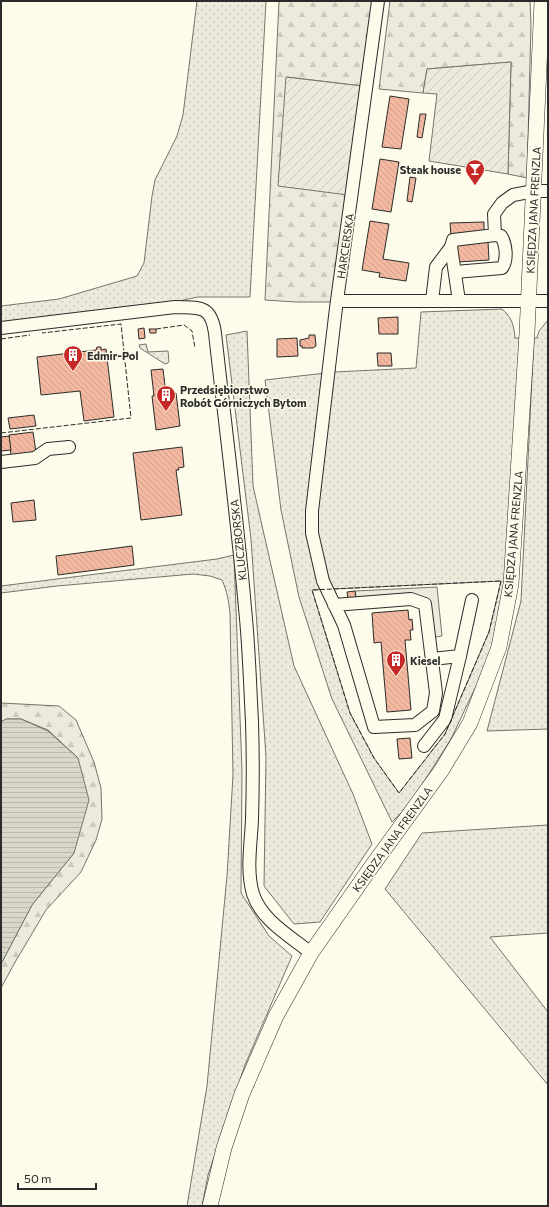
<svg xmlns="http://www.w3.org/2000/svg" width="549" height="1207" font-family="Commissioner,sans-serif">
  <defs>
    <pattern id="grass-dots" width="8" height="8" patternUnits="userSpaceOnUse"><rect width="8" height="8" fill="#ecebdb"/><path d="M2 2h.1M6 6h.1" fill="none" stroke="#cbcabc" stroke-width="1.8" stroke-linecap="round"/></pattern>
    <pattern id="forest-firs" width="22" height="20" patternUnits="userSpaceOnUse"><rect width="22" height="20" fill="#ecebdb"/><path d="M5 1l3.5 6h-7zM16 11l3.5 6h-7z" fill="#cbcabc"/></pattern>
    <pattern id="garden-furrows" width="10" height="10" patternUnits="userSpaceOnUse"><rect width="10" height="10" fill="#ecebdb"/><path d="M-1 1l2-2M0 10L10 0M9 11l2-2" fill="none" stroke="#cbcabc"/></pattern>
    <pattern id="water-rules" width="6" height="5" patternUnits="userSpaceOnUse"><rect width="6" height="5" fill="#d8d7c9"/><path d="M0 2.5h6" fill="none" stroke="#bab9ad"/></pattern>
    <pattern id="building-back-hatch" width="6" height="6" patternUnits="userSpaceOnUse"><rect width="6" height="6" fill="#f2b8a0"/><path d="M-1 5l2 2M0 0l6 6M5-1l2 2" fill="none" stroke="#d09e8a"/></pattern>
  </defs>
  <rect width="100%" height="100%" fill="#fdfbea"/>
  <!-- grass -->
  <g fill="url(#grass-dots)" stroke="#74746e" fill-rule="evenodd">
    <path d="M197,1h69l-16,296h-52l-24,5 -173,20v-16l58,-7 78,-23 7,-13 8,-67 3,-16 22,-44 6,-21z"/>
    <path d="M502,309c10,8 12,17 13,29h5l-15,243 -9,55 -19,48 -26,55 -42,66 -17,17 -60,-123 -33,-102 -18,-87 -16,-130 69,-8 82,-4 5,-56zM501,581l-12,51 -44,102 -46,59 -25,-35 -24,-45 -38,-123z"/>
    <path d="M548,320v409l-61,2 34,-130 13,-263h3l2,-7z"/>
    <path d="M247,331l6,155 41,180 59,128 19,50 -52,78 -26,2 -30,-38 2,-129 -15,-218 -25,-204z"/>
    <path d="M146,344l2,8 20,-1 1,10 -1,2 -3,1 -25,-16 -1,-3z"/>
    <path d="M234,555l8,216 -1,122 28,43 23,20 -47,109 -37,110 -6,31h-15l20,-120 20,-210 6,-101 -3,-161c-1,-12 -3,-23 -8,-34l-12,-4 -17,-2 -136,12 -56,7v-7l216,-27z"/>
    <path d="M548,825v108l-58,4 58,75v73l-163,-196 37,-56z"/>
  </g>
  <!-- forest -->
  <g fill="url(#forest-firs)" stroke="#74746e">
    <path d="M279,1h94l-11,85 -75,-9 61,118 -17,107h-35l-31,-2z"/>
    <path d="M390,1h140l1,23 -4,154 -19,-4 3,-112 -84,7 -4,24 -44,-4z"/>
    <path d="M1,703l58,3 17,14 18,42 7,26 1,31 -6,21 -15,32 -35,38 -32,54 -13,24v-24l31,-59 42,-52 4,-95 -30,-28 -27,-11h-15l-5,3z"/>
  </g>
  <!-- garden -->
  <g fill="url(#garden-furrows)" stroke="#74746e">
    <path d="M511,62l-3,112 -79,-13 8,-67 -14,-1 4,-24z"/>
    <path d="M286,77l76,9 -14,109 -70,-9z"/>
  </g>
  <!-- parking -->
  <path fill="#eceadb" stroke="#74746e" d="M437,587l5,49 -13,2 -5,-34 -68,-1 -1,-12z"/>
  <!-- water -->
  <path fill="url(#water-rules)" stroke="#74746e" d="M6,719h15l27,12 30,27 11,42 -15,53 -42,52 -31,59v-242z"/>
  <!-- building -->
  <g fill="url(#building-back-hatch)" stroke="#2b2b2b">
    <path d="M390,96l19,3 -8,50 -19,-2z"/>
    <path d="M420,114h6l-4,24 -5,-1z"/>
    <path d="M380,159l19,3 -8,50 -19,-3z"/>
    <path d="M410,177l6,1 -4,24 -5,-1z"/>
    <path d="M370,221l19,3 -6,35 26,4 -3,18 -27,-4 1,-4 -18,-3z"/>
    <path d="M484,222v12l-33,2 -1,-13z"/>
    <path d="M488,242l1,18 -31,2 -2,-18z"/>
    <path d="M398,317v17h-19l-1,-16z"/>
    <path d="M144,328l1,10 -6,1 -1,-10z"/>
    <path d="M149,329h7v4h-6z"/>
    <path d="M309,335h6l1,11 -3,2h-11v-2h-2v-6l9,-2z"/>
    <path d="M297,338l1,18 -21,1v-18z"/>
    <path d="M97,347h4v3l5,-1 8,68 -30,4 -4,-30 -39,4 -4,-38 59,-7z"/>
    <path d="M377,353h14l1,13h-14z"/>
    <path d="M163,369l3,25 10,-1 4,33 -24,4 -4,-34h2l-3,-26z"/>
    <path d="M34,415l2,11 -26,3 -2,-11z"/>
    <path d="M33,432l3,20 -25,3 -2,-20z"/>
    <path d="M9,436l2,14 -10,1v-14z"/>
    <path d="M182,447l2,20 -6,1 1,2h-3l6,45 -41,5 -8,-67z"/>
    <path d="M34,500l2,20 -23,2 -2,-19z"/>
    <path d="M132,546l2,19 -76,10 -2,-19z"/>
    <path d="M355,591l1,6 -8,2 -1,-7z"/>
    <path d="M408,610l1,10 3,-1 1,11h-3l1,10h-6l6,70 -24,2 -6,-70 -7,1 -2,-30z"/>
    <path d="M410,738l2,20 -13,1 -2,-20z"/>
  </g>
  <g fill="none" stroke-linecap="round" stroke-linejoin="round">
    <!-- minor casing -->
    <g stroke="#2b2b2b" stroke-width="14">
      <g id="minor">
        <path d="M455,272l47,-4c6,-9 4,-24 -1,-32l-6,-1"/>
        <path d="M338,301h210"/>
        <path d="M432,301l4,-34 15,-20"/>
        <path d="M459,301l-8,-54 2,-7 42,-5 -1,-21 8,-11 11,-8 21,-4h14"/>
        <path d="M1,328l174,-21c24,1 36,-3 40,26 10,91 22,183 30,275 4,38 5,76 7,114 1,32 1,65 0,97 -1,25 -6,51 1,75 9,27 37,42 58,59"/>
        <path d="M1,462l34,-4 13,-9 21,-2"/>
        <path d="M334,605l77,-6 14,5 11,89 -3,18 -18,14 -41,2 -30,-102 -21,-44 -11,-48v-22l24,-203 42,-307"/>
        <path d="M432,659l28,-3"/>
        <path d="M424,746l21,-27 15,-63 12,-56"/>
      </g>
    </g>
    <!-- major casing -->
    <g stroke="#2b2b2b" stroke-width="16">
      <path id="major" d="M210,1206l14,-58 18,-54 34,-78 35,-63 61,-87 69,-95 29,-48 29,-76 12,-63 16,-251 15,-332"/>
    </g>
    <!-- minor -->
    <use href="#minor" stroke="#fdfbea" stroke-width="12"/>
    <!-- major -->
    <use href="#major" stroke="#fdfbea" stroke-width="15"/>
    <!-- fence -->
    <g stroke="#2b2b2b" stroke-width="1" stroke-dasharray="5 2" stroke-linecap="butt">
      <path d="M156,329l28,-4 8,6 3,17"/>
      <path d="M1,339l29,-4"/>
      <path d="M1,433l130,-15 -10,-94 -79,9"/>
      <path d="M501,581l-12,51 -44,102 -46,59 -25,-35 -24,-45 -38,-123z"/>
    </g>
  </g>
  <!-- icons -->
  <defs>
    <g id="bar-pin" transform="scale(1)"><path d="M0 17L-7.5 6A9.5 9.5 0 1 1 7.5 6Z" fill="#c62828" stroke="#fdfbea"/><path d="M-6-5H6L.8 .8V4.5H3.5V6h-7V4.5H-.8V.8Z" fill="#fff"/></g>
    <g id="building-pin" transform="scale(1)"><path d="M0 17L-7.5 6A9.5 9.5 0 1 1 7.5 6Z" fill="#c62828" stroke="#fdfbea"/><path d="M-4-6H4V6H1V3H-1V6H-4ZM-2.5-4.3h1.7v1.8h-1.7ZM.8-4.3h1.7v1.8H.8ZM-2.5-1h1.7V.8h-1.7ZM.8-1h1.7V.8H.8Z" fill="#fff"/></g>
  </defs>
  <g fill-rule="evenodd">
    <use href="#bar-pin" x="475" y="169"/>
    <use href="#building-pin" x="73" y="355"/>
    <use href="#building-pin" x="166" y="395"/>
    <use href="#building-pin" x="396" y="660"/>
  </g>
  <g text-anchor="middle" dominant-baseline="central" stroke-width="3" stroke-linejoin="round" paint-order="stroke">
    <!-- poi labels -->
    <g font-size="11" font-weight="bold" fill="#2b2b2b" stroke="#fdfbea" text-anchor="start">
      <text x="461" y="169" text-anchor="end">Steak house</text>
      <text x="87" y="355">Edmir-Pol</text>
      <text x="180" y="389">Przedsiębiorstwo<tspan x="180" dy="13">Robót Górniczych Bytom</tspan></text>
      <text x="410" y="660">Kiesel</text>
    </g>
    <!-- street labels -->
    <g font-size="11" fill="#2b2b2b" stroke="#fdfbea">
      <text transform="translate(533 210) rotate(-87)">KSIĘDZA JANA FRENZLA</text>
      <text transform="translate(345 246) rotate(-82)">HARCERSKA</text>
      <text transform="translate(513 534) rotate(-85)">KSIĘDZA JANA FRENZLA</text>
      <text transform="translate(238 540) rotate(-96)">KLUCZBORSKA</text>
      <text transform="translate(392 839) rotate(-54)">KSIĘDZA JANA FRENZLA</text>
    </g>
  </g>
  <!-- border -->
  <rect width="549" height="1207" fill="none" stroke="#2b2b2b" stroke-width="4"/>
  <!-- scale -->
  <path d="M18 1183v6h78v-6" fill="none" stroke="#2b2b2b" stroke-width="2"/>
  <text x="24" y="1183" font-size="12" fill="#2b2b2b" stroke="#fdfbea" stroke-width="3" paint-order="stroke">50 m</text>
</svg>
